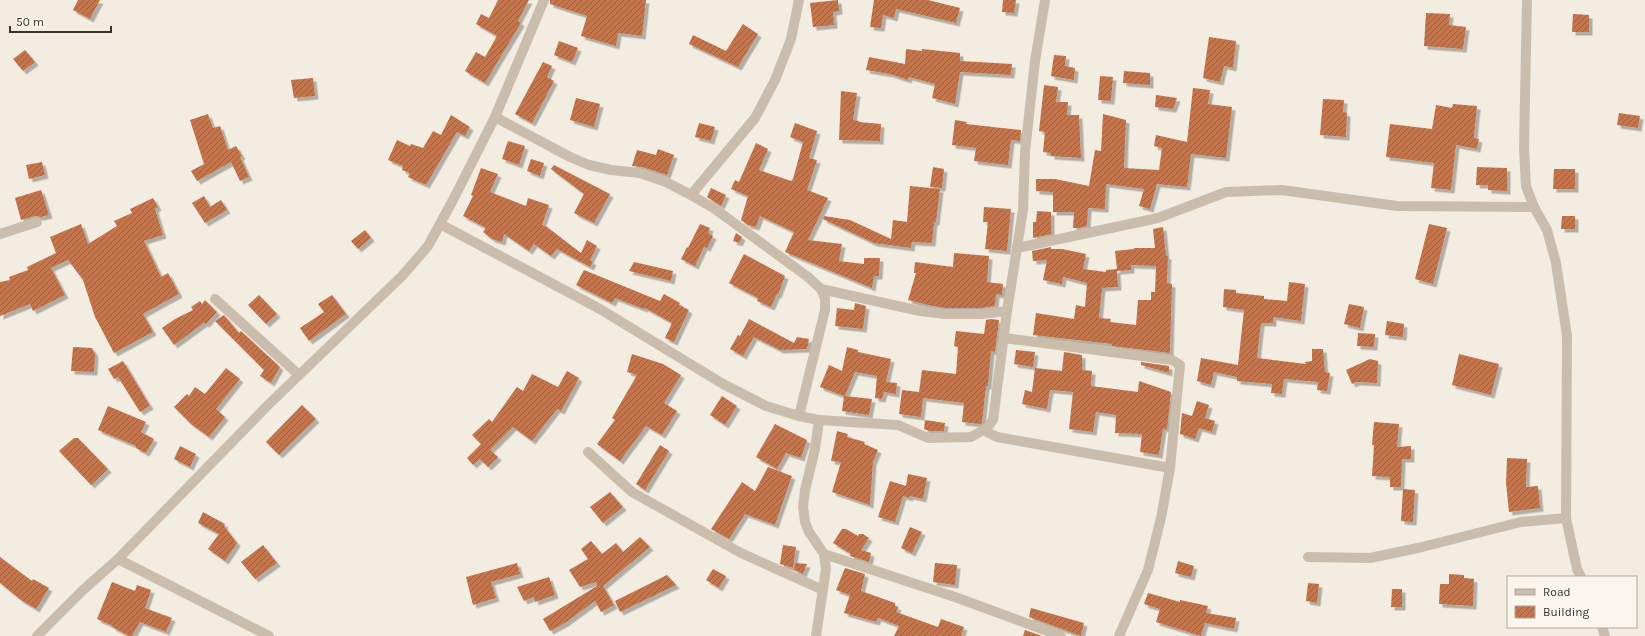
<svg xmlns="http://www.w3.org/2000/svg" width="1645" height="636" font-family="Karla,sans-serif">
  <defs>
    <pattern id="building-hatch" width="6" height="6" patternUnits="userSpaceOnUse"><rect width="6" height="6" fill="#c3754d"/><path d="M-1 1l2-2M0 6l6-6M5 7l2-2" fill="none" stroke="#9f6140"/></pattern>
    <filter id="shadow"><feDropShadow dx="3.5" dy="3.5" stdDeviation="0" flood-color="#0004"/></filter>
  </defs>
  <rect width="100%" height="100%" fill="#f3ece0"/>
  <!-- building -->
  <g fill="url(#building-hatch)" fill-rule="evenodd" filter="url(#shadow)">
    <path d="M78,0h22l-10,19 -17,-9z"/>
    <path d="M498,0h31l-11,21 3,2 -36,60 -20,-12 11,-19 9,5 12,-21 -21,-12 5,-10 8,4z"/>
    <path d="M550,0h96l-4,36 -24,-3 -2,13 -35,-10 6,-20 -37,-12z"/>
    <path d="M838,0l1,11 -6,1 1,13 -21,2 -3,-24z"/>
    <path d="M874,0h54l32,8 -4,15 -60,-14 -2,9 -11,-3 -2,13 -11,-1z"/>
    <path d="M1003,0h13l-2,13 -12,-1z"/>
    <path d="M1426,13l24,1 -1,11 17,2 -3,22 -39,-3z"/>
    <path d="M1573,14l16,1v17h-17z"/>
    <path d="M743,24l15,10 -20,33 -49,-23 4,-9 33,16z"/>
    <path d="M1209,37l27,4 -3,27 -9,-2 -4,16 -17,-4z"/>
    <path d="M559,41l19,7 -6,14 -18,-7z"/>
    <path d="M906,49l16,2v-2l38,4v8l52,3 -1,11 -51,-3 -5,32 -23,-6 3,-14 -26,-7 -1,3 -18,-6 -24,-4 3,-13 36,7z"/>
    <path d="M25,50l10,12 -12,9 -10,-12z"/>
    <path d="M1054,55l12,1 -1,10 10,2 -1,12 -23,-4z"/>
    <path d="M543,62l9,4 -5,11 7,4 -22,42 -17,-9z"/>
    <path d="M1124,71l26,2v12l-27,-2z"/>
    <path d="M1100,76l13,1 -2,24 -13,-1z"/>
    <path d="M313,78l2,18 -21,2 -3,-18z"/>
    <path d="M1044,85l14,2 -2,15h12l-1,13h12l2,43 -30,-2v-3l-8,-1 2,-20 -6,-1z"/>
    <path d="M1193,88l17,2 -2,14 24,3 -6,51 -35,-4 -4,33 -30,-3 -7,25 -11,-3 5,-17 -38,-5 -1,25 -17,-1 -1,18 -8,2h-6l1,-16h-21v-20l-17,-1v-12h19l34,7 6,-36 6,1 2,-37 23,6 -2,48 35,2 3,-22 -8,-2 2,-11 31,7z"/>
    <path d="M841,91l16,2 -4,27 6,1v1l22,2 -1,17 -41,-1z"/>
    <path d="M1156,95l21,3 -4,11 -18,-2z"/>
    <path d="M576,98l24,6 -6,23 -24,-7z"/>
    <path d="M1323,99l21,1 -1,12 4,1 -1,24 -26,-2z"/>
    <path d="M1453,104l24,2 -3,32 5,1 -2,10 -21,-4 -5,45 -20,-2 3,-25 -48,-6 4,-33 42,5 4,-24 16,3z"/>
    <path d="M1619,113l21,3 -2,12 -21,-3z"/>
    <path d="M208,114l5,14 7,-2 8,24 8,-4 6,10 -2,1 9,20 -9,4 -9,-19 -34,19 -6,-10 13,-7 -14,-44z"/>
    <path d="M451,115l19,12 -5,9 -8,-4 -31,53 -18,-8 2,-4 -8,-3 1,-4 -15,-6 9,-20 13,6 1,-2 12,4 10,-17 8,4z"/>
    <path d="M955,120l12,2 -1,2 55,6 -1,11 -9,-1 -3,25 -34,-4 2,-13 -24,-3z"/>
    <path d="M699,123l16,4 -4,14 -16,-4z"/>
    <path d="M795,123l22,8 -8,27 8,2 -10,30 21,8 -20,42 34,4 -3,17 25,3v-6h16l-1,18h-5l-2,12 -87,-36 9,-20 -34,-16 -4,11 -8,-2 -7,-5 7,-24 -17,-7 4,-9 4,2 17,-39 12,6 -9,21 32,11 2,-2 10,-37 -13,-5z"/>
    <path d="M508,141l17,5 -6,19 -17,-6z"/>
    <path d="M658,149l16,6 -7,20 -25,-8 -10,-1 5,-16 19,5z"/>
    <path d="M531,159l13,4 -4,13 -13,-5z"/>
    <path d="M42,162l3,13 -16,4 -3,-14z"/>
    <path d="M554,165l56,29 -16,29 -20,-10 10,-19 -33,-25z"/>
    <path d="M933,167l11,2 -2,19 -12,-1z"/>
    <path d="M1477,167l30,1v23l-19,-1v-5h-12z"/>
    <path d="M481,168l17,6 -8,18 36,14 2,-8 21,7 -7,20 5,2 34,26 6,-13 10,6 -7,14 3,2 -3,5 -33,-18 -6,7 -17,-12 -5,7 -25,-17 -2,8 -10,-3 -9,-7 3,-4 -23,-12 10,-20 -2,-1z"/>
    <path d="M1554,169h21v20h-22z"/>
    <path d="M910,186l30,3 -4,33h-2l-2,21 -20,-1 -1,6 -37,-5 -51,-24 1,-3 26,4 41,19 2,-19 14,2z"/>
    <path d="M711,188l15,7 -5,11 -14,-9z"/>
    <path d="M41,190l8,25 -8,2 -6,-1 -14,4 -6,-22z"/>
    <path d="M204,196l6,11 11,-7 6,10 -22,13 -13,-20z"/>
    <path d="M153,198l5,9 -3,2 8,26 -19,6 17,36 7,-4 11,21 -36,20 10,18 -39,21 -19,-36 -12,-37 -15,-20 -17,8 14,27 -32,16 -3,-7 -30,12v-34l10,-2 -1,-3 19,-7 -1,-3 29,-14 -6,-16 31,-13 7,20 29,-18 -3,-5 18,-8 -2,-4z"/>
    <path d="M984,207l27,2 -4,42 -22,-2 3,-27h-5z"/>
    <path d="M1037,211l14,1v22l-18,4v-16h3z"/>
    <path d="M1562,216h13v13h-14z"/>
    <path d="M700,224l10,4 -2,5 5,3 -6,12 -3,-1 -9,19 -14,-7 6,-12 1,1z"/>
    <path d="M1429,224l18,4 -14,56 -18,-5z"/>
    <path d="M1163,227l3,29h2l-1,27 5,1 -2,69 -58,-7v-2l-79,-9 3,-22 38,6 2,-14 9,2 2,-24 -24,-6 -1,7 -19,-4 4,-20 -14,1 -1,-10 19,-4v2h11l24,5 -3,15 23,3v-2l11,-1 -2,-18 19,-2v-1h21l-2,-19zM1131,265l25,1 -1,26h-4v8h-13l-2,25 -26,-3 1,-3 -12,-1 3,-30 16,-1 -1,-16 14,-1z"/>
    <path d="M365,230l6,8 -13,11 -7,-8z"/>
    <path d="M736,233l6,4 -3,6 -6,-2z"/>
    <path d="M954,253l35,3 -2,26 16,2 -1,11 -6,-1 -1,12 -14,2h-36l-17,-3 -20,-5 8,-27h-2l1,-11 38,5z"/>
    <path d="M744,254l41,22 -7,19 -1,-1 -6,13 -14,-6 1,-3 -29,-15z"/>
    <path d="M634,262l39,9 -2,10 -42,-10z"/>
    <path d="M584,270l76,31 4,-7 16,9 -1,2 10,5 -15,32 -9,-4 7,-15 -27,-15 -1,1 -29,-11 -3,5 -36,-18z"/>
    <path d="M1289,282l16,2 -4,37 -28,-4v6h-12l-4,35 49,6 -1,-2 7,-1v-12h11l2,23 5,1 -3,18 -10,-1 1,-8 -34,-3 -2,15 -11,-1 1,-9 -35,-3v-4l-23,-5 -3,13 -14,-4 4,-23 37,7 6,-55 -21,-3 1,-18 12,1v3l28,3v3l23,2z"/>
    <path d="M259,295l18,19 -11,10 -18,-19z"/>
    <path d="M332,295l14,19 -37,27 -9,-13 24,-16 -6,-8z"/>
    <path d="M205,300l12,12 -11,12 -2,-1 -30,22 -12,-17 13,-9 18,-9 -2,-3 9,-6 2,3z"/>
    <path d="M855,303l11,3 -3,23 -28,-3 2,-18 17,2z"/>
    <path d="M1349,304l15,3 -4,21 -16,-4z"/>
    <path d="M224,315l15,18 2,-2 39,36 -9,16 -11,-7 4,-6 -49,-49z"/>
    <path d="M749,319l45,24 3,-6 12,2 -2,10 -27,1 -26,-13 -11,19 -13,-7 8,-14 2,1z"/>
    <path d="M991,319l8,1 -4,32 -4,-1 -3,35h-2l-4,37 -2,1 -18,-2 2,-19 -41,-5 -2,19 -22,-3 3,-24 17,2 3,-22 34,4 2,-27 -4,-1 2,-15 28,3 2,-14z"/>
    <path d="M1387,321l17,3 -1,13 -18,-2z"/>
    <path d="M1358,333l17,1 -1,13 -17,-1z"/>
    <path d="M73,347l19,1 3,6 -1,18 -23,-1z"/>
    <path d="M847,347l11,3v2l33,7 -5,23 11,1 -1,11 -12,-2 -2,7 -7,-1 2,-22 -22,-4 -10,24 27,3 -3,16 -27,-4 2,-15 -24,-9 9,-22 13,6z"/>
    <path d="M1016,350l19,2 -2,15 -19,-3z"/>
    <path d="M1064,352l18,3v15l10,1 -1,15 47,6 1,-11 32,11 -4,38 -4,-2 -4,27 -19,-3 2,-18 -27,-1 1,-18 -20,-3 -3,20 -24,-3 4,-37 -23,-2 -3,19 -25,-5 3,-14 7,2 3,-24 27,3z"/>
    <path d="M632,354l31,10 18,11 -17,28 13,8 -15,24 -16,-9 -26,35 -23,-17 18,-24 -3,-2 25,-43 -10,-3z"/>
    <path d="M1459,354l40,10 -8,31 -39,-10z"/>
    <path d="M1370,359l8,2 -1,22 -20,-1 -5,2 -6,-14z"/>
    <path d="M123,361l27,45 -10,6 -22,-35 -4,2 -6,-10z"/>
    <path d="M1141,362l28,4v7l-28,-8z"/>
    <path d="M226,368l14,11 -24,30 9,8 -16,20 -18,-13 -17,-17 13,-13 2,2 6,-9 10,7z"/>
    <path d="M567,371l12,7 -18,33 -4,-2 -25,32 -19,-14 -23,23 8,7 -10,10 -8,-8 -7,6 -6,-7 14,-14 -9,-9 17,-16 3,3 25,-35 6,4 9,-17 26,13z"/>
    <path d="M722,396l15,10 -12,19 -15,-10z"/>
    <path d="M1197,401l12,4 -4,13 10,3 -3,11 -13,-4 -4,11 -15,-5 2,-21 10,3z"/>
    <path d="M302,405l14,14 -37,36 -13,-13z"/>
    <path d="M108,406l38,16 -5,10 13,7 -8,14 -10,-5v-2l-38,-16z"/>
    <path d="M925,420l20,3 -1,8h-15l-5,-2z"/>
    <path d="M1374,422l25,2 -2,23 14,-1v13h-9l-1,28h-11v-10l-18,-1 2,-31h-2z"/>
    <path d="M775,424l32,16 -6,18 -15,-5 -9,16 -21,-12z"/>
    <path d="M837,431l11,3 -1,3 18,5 -1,2 14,6 -5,12 -3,43 -38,-13 9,-30 -10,-1z"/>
    <path d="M74,438h4l30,31 -17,16 -32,-34z"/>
    <path d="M660,445l9,6 -24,39 -9,-6z"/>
    <path d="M180,446l16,8 -6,13 -16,-8z"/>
    <path d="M1507,458l20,1 -1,28 12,-1 2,22 -31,4 -3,-29z"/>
    <path d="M768,467l24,9 -17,49 -30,-11 -16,25 -18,-10 31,-47 13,9z"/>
    <path d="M908,474l19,4 -4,21 -13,-3 -1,2 -6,-2 -8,26 -17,-5 12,-36 16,5z"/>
    <path d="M1403,489l12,1 -2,32 -12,-1z"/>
    <path d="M610,492l13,15 -20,16 -13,-16z"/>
    <path d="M203,512l22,12 -1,2 13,17 -12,18 -17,-12 11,-15 -21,-11z"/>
    <path d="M910,527l12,5 -10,21 -11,-5z"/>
    <path d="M842,529h4l12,7 1,-2h4l6,4 -8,12 10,3 -2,9 -19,-6 1,-2 -18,-11z"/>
    <path d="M640,537l10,10 -47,39 11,19 -13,7 -6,-11 -30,22 -15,8 -7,-12 54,-33 -1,-4 -16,5 -11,-17 19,-11 -7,-10 10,-8 11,13 14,-11 7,9z"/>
    <path d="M263,545l14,18 -22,16 -14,-17z"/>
    <path d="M783,545l13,2 -3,21 -13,-4z"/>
    <path d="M0,557l32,24 1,-2 16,9 -13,21 -15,-9 -21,-17z"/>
    <path d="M1178,561l16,5 -3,11 -16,-4z"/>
    <path d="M517,563l3,11 -29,8 5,16 -23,7 -7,-28z"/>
    <path d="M795,563l12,1 -4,10 -9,-4z"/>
    <path d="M935,563l22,2 -2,20 -22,-3z"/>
    <path d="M845,568l20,6 -4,17 34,12v3l3,1 -2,5 42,15 3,-8 23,8 -3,9h-67l5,-10 -21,-8 -2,4 -32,-9 6,-18 -14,-5z"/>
    <path d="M713,569l13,7 -7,12 -13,-8z"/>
    <path d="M1449,574l15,1v3l10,1 -1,27 -34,-2 1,-20h9z"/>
    <path d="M667,575l9,10 -56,27 -5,-11z"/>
    <path d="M549,577l6,18 -20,7 -1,-5 -10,4 -7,-14z"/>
    <path d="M112,582l23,9 2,-6 14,5 -6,18 27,10 -6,14 -26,-10 -8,14h-3l-17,-9 1,-1 -16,-7z"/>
    <path d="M1308,583l11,1 -2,19 -11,-2z"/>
    <path d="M1392,589h10v18h-11z"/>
    <path d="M1148,593l32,9v-2l28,6 -2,7 30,5 -2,11 -29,-6 -4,13 -45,-14 4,-13 -16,-5z"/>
    <path d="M1031,608l53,15 -3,13 -52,-19z"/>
    <path d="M1025,630l17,6h-19z"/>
  </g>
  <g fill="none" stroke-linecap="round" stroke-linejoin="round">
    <!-- minor -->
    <g stroke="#cbbdac" stroke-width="10">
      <path d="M1527,0l-3,148 2,38 8,21 13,23 9,33 11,73 -1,182 11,51 4,8"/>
      <path d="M495,117l75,40 19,8 22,5 29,3 26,9 25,13 24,14 93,68 13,12 4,9v12l-26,106"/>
      <path d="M691,195l64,-77 20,-38 16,-41 8,-39"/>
      <path d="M440,224l160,85 123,75 43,22 33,10 20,4 79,5 30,13 43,-1 16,-9 6,-8 14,-109 16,-101 2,-58 10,-91 10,-61"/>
      <path d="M0,234l37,-12"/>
      <path d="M1017,248l141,-30 68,-26 56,-2 115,16 137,1"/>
      <path d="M821,289l99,22 25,3h36l26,-3"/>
      <path d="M215,299l84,76"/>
      <path d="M1004,338l168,22 8,5 -10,103 -9,50 -13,52 -29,66"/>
      <path d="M987,428v4l10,5 173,31"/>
      <path d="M588,452l44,40 109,61 82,37"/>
      <path d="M824,554l131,43 106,39"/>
      <path d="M1308,557l62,1 48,-10 103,-26 45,-4"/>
      <path d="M118,559l151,77"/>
      <path d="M1602,627l3,9"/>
      <path d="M37,636l46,-46 35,-31 150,-154 134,-129 26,-30 25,-46 42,-83 49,-117"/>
      <path d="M816,636l10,-67 -2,-15 -15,-22 -4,-10 -2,-15 2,-17 10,-41 4,-29"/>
    </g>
  </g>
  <!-- legend -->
  <rect x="1507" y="576" width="130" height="52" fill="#faf5ed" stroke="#ada79f"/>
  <rect x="1515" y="589" width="20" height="6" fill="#cbbdac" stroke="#ada79f"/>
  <text x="1543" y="596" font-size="12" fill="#39312b">Road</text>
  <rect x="1515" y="606" width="20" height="12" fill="url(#building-hatch)" stroke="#ada79f"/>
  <text x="1543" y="616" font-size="12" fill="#39312b">Building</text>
  <!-- scale -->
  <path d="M10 26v6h101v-6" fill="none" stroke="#39312b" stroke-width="2"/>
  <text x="16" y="26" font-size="12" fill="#39312b" stroke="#faf5ed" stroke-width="3" paint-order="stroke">50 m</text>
</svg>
